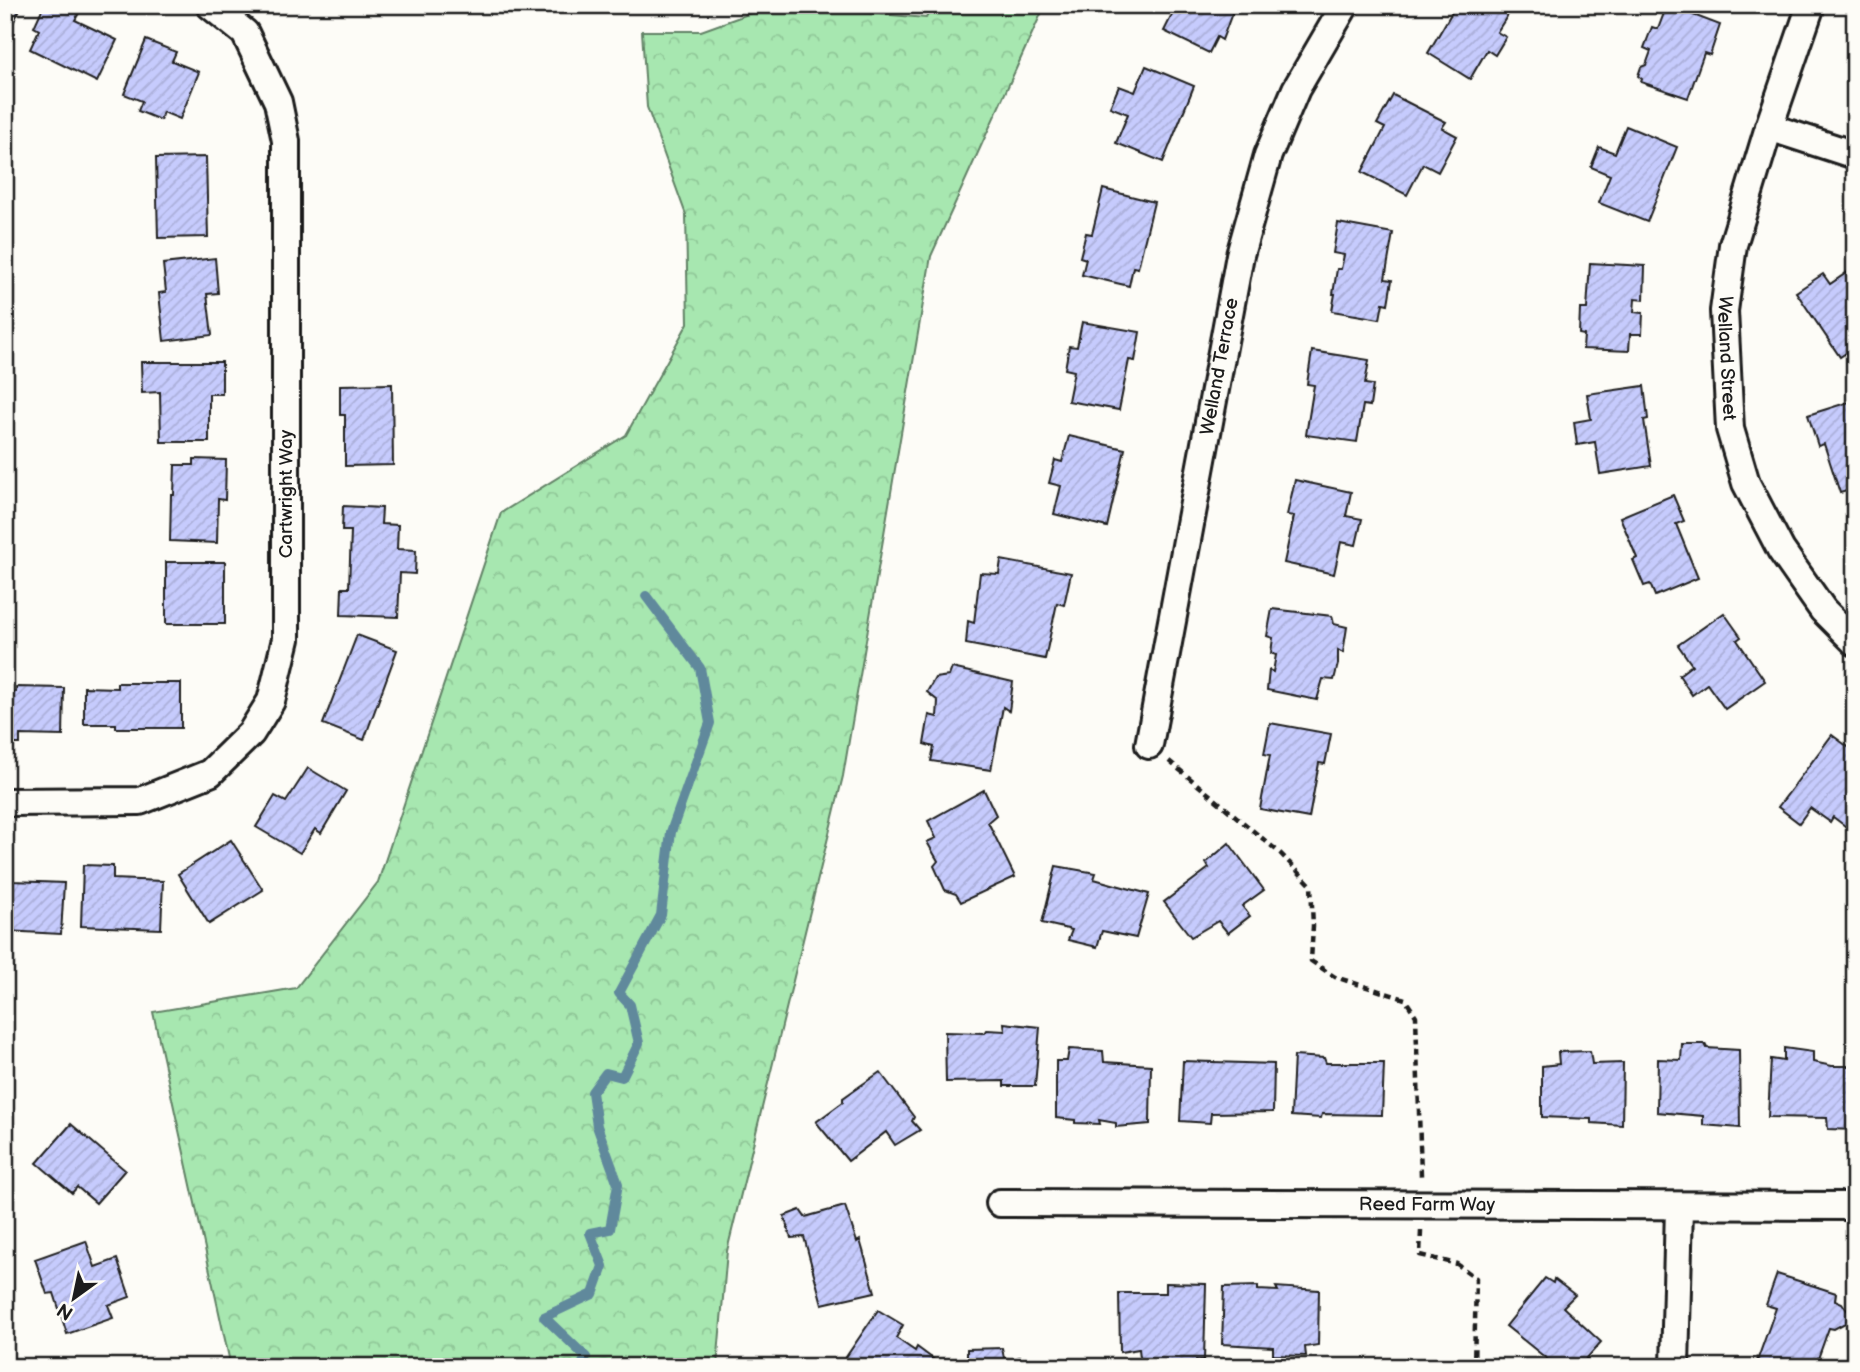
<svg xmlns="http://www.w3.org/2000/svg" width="1860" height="1372" font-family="'Balsamiq Sans',sans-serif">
  <defs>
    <pattern id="forest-crowns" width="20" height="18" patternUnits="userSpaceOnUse" patternTransform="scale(1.75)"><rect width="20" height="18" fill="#a7e7b0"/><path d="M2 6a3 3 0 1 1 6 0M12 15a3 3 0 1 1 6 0" fill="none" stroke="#8fc697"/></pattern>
    <pattern id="building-hatch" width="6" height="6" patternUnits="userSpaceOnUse" patternTransform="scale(1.75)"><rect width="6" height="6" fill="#c6cbfd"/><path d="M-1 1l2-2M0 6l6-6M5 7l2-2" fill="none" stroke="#aaaed8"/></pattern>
  </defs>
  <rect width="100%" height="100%" fill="#fdfcf7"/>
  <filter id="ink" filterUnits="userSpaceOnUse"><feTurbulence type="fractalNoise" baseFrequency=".0143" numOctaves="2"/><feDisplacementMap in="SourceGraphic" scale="14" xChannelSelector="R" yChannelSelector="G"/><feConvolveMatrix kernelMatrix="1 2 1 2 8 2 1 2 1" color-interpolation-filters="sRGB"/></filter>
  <g filter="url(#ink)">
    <!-- forest -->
    <path fill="url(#forest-crowns)" stroke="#628266" stroke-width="2" d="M773,5l153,13 7,-13h112l-114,251 -88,520 -116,475 -10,116h-486l-78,-355 143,-24 82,-106 123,-369 125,-78 62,-112 -2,-108 -39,-108 -5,-76h59z"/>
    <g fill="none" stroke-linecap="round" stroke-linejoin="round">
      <!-- stream -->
      <path stroke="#61899c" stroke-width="10" d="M581,1367l5,-10 -42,-40 49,-23 10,-28 -13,-33 20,-4 8,-45 -21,-58 -5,-34 14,-19 16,4 17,-34 -9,-38 -11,-12 42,-78 10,-83 39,-109 -10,-55 -54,-72"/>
    </g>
    <!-- building -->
    <g fill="url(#building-hatch)" stroke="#1c1c1c" stroke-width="2">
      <path d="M5,5h17l-17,34z"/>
      <path d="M44,5h19l16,8 -4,7 42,20 -20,42 -67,-33 9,-19 -5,-3z"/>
      <path d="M1173,5h62l-13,35 -5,-3 -8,16 -45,-22 8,-16 -3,-2z"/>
      <path d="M1449,5h54l8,5 -14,22 9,5 -11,18 -8,-5 -17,29 -42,-26 24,-41 -5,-3z"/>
      <path d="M1667,5l53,20 -10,30 -6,-2 -16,45 -47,-16 1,-3 -4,-3 3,-9 5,-2 5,-14 -7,-3 8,-21 6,2z"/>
      <path d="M146,40l30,12 -4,9 27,11 -19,47 -17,-7 -3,8 -22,-9 4,-10 -18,-7z"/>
      <path d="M1146,66l48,20 -31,76 -47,-19 12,-29 -18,-7 9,-21 16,6z"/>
      <path d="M1393,95l53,27 -4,6 15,8 -19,36 -15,-8 -16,31 -45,-23 23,-44 -8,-4z"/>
      <path d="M1626,126l51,21 -30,75 -48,-19 11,-28 -19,-8 8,-20 16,6z"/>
      <path d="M206,157l2,80 -50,1 -2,-80z"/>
      <path d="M1103,189l51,13 -16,66 -5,-1 -4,19 -47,-11 4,-16 -6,-2 6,-24 6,1z"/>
      <path d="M1338,223l55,10 -8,46 7,1 -4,24 -5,-1 -3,16 -48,-8 3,-17h-2l4,-25h4l3,-14 -11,-2z"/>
      <path d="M215,258l3,35 -11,1 5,41 -48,6 -5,-48 7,-1 -3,-28z"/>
      <path d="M1590,263l55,3 -1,34 -9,-1 -1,13 9,1 -1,21h-12l-1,17 -46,-2 1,-14 -5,-1 1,-25h7z"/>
      <path d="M1855,267v80l-15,10 -44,-65 27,-18 7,10z"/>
      <path d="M1082,322l58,10 -5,29 -6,-1 -10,50 -51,-9 6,-30 -9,-2 4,-23 8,1z"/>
      <path d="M1312,351l57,9 -4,24 8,1 -3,21 -7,-1 -6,37 -51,-7 8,-50 -7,-1z"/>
      <path d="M141,362h81v32h-13v48h-48l-1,-50 -18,1z"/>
      <path d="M392,384l1,81 -48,1v-51h-5v-30z"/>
      <path d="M1644,386l4,33 -4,1 7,46 -51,8 -5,-32 -18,3 -3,-23 17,-3 -4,-25z"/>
      <path d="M1855,400v105h-1l-4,-15 -10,3 -16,-49 -6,2 -10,-31z"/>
      <path d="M1069,436l56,13 -18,78 -53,-13 7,-28 -12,-3 6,-23 7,2z"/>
      <path d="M194,459l32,1 -1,40 -7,-1 -1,44 -47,-2 1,-46h3l1,-30h19z"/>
      <path d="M1295,480l56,12 -5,24 16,3 -6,26 -15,-3 -7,32 -50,-11 10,-47 -7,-1z"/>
      <path d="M1673,495l11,26 -8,3 22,54 -43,18 -5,-12 -6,2 -11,-26 4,-2 -17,-41z"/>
      <path d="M343,506l39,2 -1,16 17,1 -1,24 19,1 -1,24 -15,-1 -2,44 -57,-2 1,-27h7l2,-57h-9z"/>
      <path d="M1001,560l70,13 -7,32 -7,-2 -12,56 -79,-15 2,-23 6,2 6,-50 19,1z"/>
      <rect x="166" y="562" width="59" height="62"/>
      <path d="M1272,609l60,7 2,8 13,3 -4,26 -5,-3v14l-4,16 -11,-1 -6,21 -50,-10 2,-20 4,2 3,-17 -5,-2 2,-15 -6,-2z"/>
      <path d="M1724,613l17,24 -4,3 28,41 -40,28 -18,-25 -15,11 -13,-20 13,-10 -14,-20z"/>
      <path d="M357,635l40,15 -33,90 -41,-16z"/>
      <path d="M952,668l61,14 -4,29 -6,-4 -12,63 -60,-9 3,-14 -10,-3 5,-29 8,2 1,-16 -11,-9 8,-14 14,-2z"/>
      <path d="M117,683h64v45h-65v-4h-32v-37l33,1z"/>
      <path d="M16,687l48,1 -1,48 -43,-1v9h-15v-53l11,1z"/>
      <path d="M1270,723l61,11 -6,30 -6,-1 -10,55 -49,-9 10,-54 -6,-1z"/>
      <path d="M1832,735l23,17 -4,10 4,2v73l-5,-3 -1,-5 -16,-12 -3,5 -20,-14 -11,15 -21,-16z"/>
      <path d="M308,768l38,23 -25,42 -6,-4 -15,24 -44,-26 19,-31 11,6z"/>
      <path d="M984,790l12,25 -8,7 27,55 -54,25 -5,-8 -11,-4 -11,-24 4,-5 -11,-19 9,-4 -8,-17z"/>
      <path d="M231,840l32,50 -54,34 -31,-50z"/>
      <path d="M1229,843l35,47 -22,16 8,10 -22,17 -10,-12 -27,16 -27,-35 45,-34 -3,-5z"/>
      <path d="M83,865l30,1v13l50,2 -2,48 -80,-3z"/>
      <path d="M1056,866l40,7 -2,6 55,15 -13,44 -34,-7 -5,16 -29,-7 4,-10 -30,-7z"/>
      <path d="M5,869h8v12l51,2 -3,51 -56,-3z"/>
      <path d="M1004,1023l36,4 -5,59h-31v-5l-58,1 -1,-50 40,1 2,-3 18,1z"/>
      <path d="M1682,1044h23l2,4 32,2 1,78 -37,-3v-9l-46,-4 1,-53 23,1z"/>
      <path d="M1784,1048l29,4v10l19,4h23v64l-27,-1 -1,-11 -59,-1 3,-58 13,2z"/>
      <path d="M1069,1049l34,2 1,11 47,3 -1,59 -34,3v-4l-17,-3 1,4 -25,-1v-3l-19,-2v-57h11z"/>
      <path d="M1590,1051l2,13 31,-1 -1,62 -31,-2v-4l-49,-2v-51l17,-2 -1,-12z"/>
      <path d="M1294,1056l30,2 2,5h58l-2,52 -60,-1 -1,4 -30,-2z"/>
      <path d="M1183,1061l91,3 -1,48 -62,1 -1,10 -30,-2z"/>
      <path d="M880,1072l34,45 -2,4 8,9 -25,15 -9,-13 -38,29 -32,-39 27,-20v-4z"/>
      <path d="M71,1124l54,46 -29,33 -19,-16 -5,6 -35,-30z"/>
      <path d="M845,1206l12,36 3,-2 15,52 -53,12 -18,-67 -13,1 -7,-22 16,-6 5,7z"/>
      <path d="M86,1241l9,26 22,-8 13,38 -22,8 5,13 -46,16 -13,-41 -7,1 -12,-35z"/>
      <path d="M1777,1274l59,19 -1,7 7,3 7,10 -2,9 -13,7 -5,-1 -14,39h-60l21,-59 -10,-3z"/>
      <path d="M1545,1278l8,5 1,-4 21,16 -12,12 38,35 -22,25h-22l-51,-41z"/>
      <path d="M1166,1283l40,1 -2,76h-8v7h-28v-3l-27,2 -2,-17 -19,3 -1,-59h47z"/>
      <path d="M1258,1286v4l20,1 -2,-4 43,3 -1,55 -13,2 1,9 -33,-1v-8l-51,-3 2,-57z"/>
      <path d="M878,1310l25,15 -7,13 19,13 2,-4 27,20h-98l-4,-4z"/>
      <path d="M1002,1348l2,10 17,3 -2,-4h27v3l22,1 1,6h-102v-18z"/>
    </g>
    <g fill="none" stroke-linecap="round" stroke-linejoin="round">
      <!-- minor casing -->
      <g stroke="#1c1c1c" stroke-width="32">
        <g id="minor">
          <path id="s1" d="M1811,5l-42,122 -36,118 -9,66 6,118 16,54 35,67 42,60 32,32"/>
          <path d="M1769,127l86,28"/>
          <path id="s2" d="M1149,745l91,-490 28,-100 28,-66 49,-84"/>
          <path d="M5,802l135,-1 70,-28 41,-40 20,-32 15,-62v-498l-8,-39 -33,-69 -35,-28"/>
          <path id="s3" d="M1000,1203l855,3"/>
          <path d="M1675,1367l4,-160"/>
        </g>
      </g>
      <!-- path -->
      <g stroke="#1c1c1c" stroke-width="4.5" stroke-dasharray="7 5" stroke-linecap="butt">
        <path d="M1169,761l111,92 31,32 2,41 -2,35 24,16 70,22 11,17 5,160"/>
        <path d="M1421,1231l-1,24 37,9 19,14 -2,89"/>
      </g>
      <!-- minor -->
      <use href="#minor" stroke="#fdfcf7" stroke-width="26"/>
    </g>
  </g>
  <g text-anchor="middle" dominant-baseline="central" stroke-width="5" stroke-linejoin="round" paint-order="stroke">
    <!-- street labels -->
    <g font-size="19" fill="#1c1c1c" stroke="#fdfcf7">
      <text stroke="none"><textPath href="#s1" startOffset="366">Welland Street</textPath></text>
      <text stroke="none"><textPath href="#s2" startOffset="385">Welland Terrace</textPath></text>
      <text transform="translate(286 494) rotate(-90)">Cartwright Way</text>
      <text stroke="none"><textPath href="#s3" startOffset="427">Reed Farm Way</textPath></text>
    </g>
  </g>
  <!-- margin -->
  <rect width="1860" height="1372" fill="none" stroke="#fdfcf7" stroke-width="28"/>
  <rect x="14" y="14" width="1832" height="1344" fill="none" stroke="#1c1c1c" stroke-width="2.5" filter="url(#ink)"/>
  <!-- north arrow -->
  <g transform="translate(74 1298) rotate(213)" stroke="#fdfcf7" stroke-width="5" paint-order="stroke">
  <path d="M0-5L12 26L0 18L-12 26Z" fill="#1c1c1c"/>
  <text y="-10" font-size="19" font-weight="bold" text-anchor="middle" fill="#1c1c1c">N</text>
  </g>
</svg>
